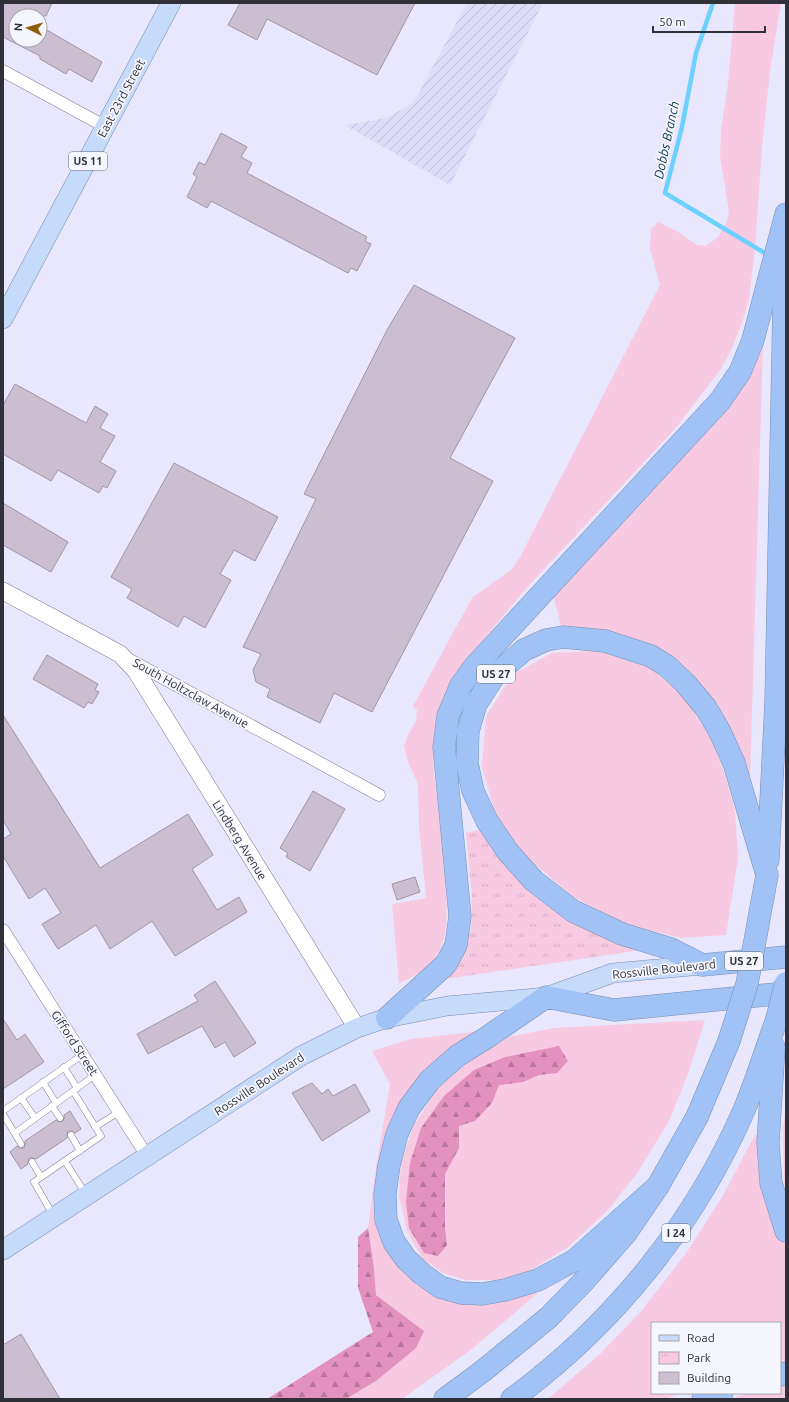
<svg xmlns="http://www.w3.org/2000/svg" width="789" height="1402" font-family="Ubuntu,sans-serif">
  <defs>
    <pattern id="industrial-furrows" width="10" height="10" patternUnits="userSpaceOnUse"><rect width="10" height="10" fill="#dedcf9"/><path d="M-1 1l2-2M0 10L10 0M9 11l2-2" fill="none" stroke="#bfbdd6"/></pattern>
    <pattern id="forest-firs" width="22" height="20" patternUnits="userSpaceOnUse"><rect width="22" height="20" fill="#e391bf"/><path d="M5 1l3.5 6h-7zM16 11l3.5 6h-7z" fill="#b8779c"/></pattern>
    <pattern id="park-tufts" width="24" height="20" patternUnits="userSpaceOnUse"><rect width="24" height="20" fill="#f8cae2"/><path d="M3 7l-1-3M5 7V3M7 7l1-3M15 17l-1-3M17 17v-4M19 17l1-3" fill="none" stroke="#d5aec3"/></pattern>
  </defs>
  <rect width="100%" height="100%" fill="#e8e7fd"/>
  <!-- industrial -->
  <path fill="url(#industrial-furrows)" d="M467,3h76l-93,182 -105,-60 42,-7 27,-16z"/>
  <!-- green -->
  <g fill="#f8cae2">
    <path d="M735,3h46l-11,68 -8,76 -7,102 -6,49 -6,22 -11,28 -11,21 -46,60 -144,154 -76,90c-14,24 -23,53 -22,81 0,19 4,38 6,57 3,23 4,46 6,69 2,26 5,54 -9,77 -9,13 -23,20 -37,26l-7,-79 34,-6 -7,-72 -1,-42 -10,-22 -4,-16 5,-13 7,-12 1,-11 -4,-4 59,-108 40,-29 8,-12 140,-272 -10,-36 1,-20 7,-7 19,9 20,14 9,1 12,-9 9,-16 2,-9 -9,-56 1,-25 7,-48z"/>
    <path d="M763,344l-13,436 -49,-91 -139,-59 -9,-35z"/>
    <path d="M598,651l52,17 33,26 28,45 14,36 10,36 3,47 -12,77 -45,3 -60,-15 -49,-27 -48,-41 -28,-38 -14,-50 4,-51 26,-41 40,-22z"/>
    <path d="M705,1020l-16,51 -20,50 -31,51 -30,38 -41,38 -39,24 -30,8h-32l-23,-7 -21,-15 -15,-27 -8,-35 2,-34 13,-37 26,-40 19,-17 49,-31 46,-9z"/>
    <path d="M483,1031l-80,73 -14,144 28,37 33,15h44l44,-7 -66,56 -70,50h-56l30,-18 48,-50 -48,-36 -2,-27 -6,-40 7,-53 15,-91 -18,-33 39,-12z"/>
    <path d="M786,1108v80l-2,-7 -1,-53z"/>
    <path d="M755,1135h7l18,100 6,9v118l-6,1v-40h-128v70h31l-19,6h-116l52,-45 42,-44 45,-58 35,-55z"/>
    <path d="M786,1381v18h-57l19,-6h32v-10z"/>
  </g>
  <!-- forest -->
  <g fill="url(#forest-firs)">
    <path d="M559,1046l9,15 -11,12 -18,2 -16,7 -24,3 -7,18 -17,18 -16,5v22l-14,26v53l2,18 -9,11 -14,-3 -15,-25 -3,-26 4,-39 11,-35 23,-32 30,-26 31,-13z"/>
    <path d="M368,1228l6,40 2,27 48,36 -8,17 -40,33 -30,18h-79l106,-67 -15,-44v-51z"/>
  </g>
  <!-- park -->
  <path fill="url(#park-tufts)" d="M482,829l26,36 141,84 -210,31 20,-21 12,-29 1,-33 -6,-64z"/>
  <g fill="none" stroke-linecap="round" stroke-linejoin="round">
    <!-- stream -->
    <path stroke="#6cd1fe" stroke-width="4.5" d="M713,3l-17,50 -14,74 -17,66 103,62"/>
  </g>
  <!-- building -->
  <g fill="#cbbed0" stroke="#a195a6">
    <path d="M3,3h49l-6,13h-30v24h24v-14l62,36 -10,20 -23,-13 -3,5 -26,-15v-3l-37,-19z"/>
    <path d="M240,3h175l-38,72 -110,-56 -10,21 -29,-15z"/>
    <path d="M221,133l26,14 -6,10 11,6 -5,10 120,64 -2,4 6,3 -14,27 -6,-3 -3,5 -137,-72 -4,7 -20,-11 10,-20 -4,-3 6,-12 6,3z"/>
    <path d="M414,285l101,53 -65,120 43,23 -121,231 -38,-19 -14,30 -53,-26 3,-8 -14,-7 -3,-12 8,-16 -18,-7 73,-148 -12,-5 83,-164z"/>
    <path d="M15,384l71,39 9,-17 13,8 -8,14 15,8 -15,26 16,9 -9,17 -4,-2 -4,7 -41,-23 -7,11 -48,-27v-49z"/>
    <path d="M174,463l104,54 -23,44 -21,-11 -14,24 11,6 -26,48 -21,-12 -6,11 -51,-29 5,-9 -21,-12z"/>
    <path d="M3,503l65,39 -17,30 -48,-27z"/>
    <path d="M47,655l51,29 -3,6 4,2 -7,12 -4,-2 -4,6 -51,-29z"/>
    <path d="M3,715l97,153 88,-54 25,41 -21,14 25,41 22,-13 8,15 -72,44 -23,-35 -42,28 -14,-24 -38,24 -16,-25 19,-11 -16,-25 -16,11 -26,-43v-17l8,-5 -8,-14z"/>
    <path d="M313,791l32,18 -35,62 -24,-14 2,-4 -8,-5z"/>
    <path d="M415,877l5,15 -23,8 -5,-16z"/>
    <path d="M215,981l41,62 -22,14 -9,-15 -10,6 -13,-22 -54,28 -11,-20 61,-33 -4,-6z"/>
    <path d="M3,1019l14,21 8,-6 19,28 -41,27z"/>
    <path d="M312,1083l10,11 6,-5 5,7 22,-12 15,27 -48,30 -30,-48z"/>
    <path d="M70,1111l11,18 -6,4 -4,-2h-3l-1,4v3l-31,21 -4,-1h-3l-1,4v2l-7,5 -11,-17 7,-6 4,2h3l1,-4v-3l31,-21 4,2 3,-1 1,-3v-3z"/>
    <path d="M21,1334l39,65h-57v-54z"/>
  </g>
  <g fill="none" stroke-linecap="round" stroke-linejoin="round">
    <!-- lane casing -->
    <g stroke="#7d7c8f" stroke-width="7">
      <g id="lane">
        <path d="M64,1067l13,21"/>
        <path d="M43,1082l13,21"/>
        <path d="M73,1091l22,-16"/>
        <path d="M21,1098l14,20"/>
        <path d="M52,1106l8,12"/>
        <path d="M3,1111l79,-56"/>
        <path d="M3,1114l18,30"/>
        <path d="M95,1127l24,-15"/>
        <path d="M15,1133l58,-42 28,45 -67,46 19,33"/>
        <path d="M71,1135l9,16"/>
        <path d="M65,1161l20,32"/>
        <path d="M32,1162l9,15"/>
      </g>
    </g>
    <!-- street casing -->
    <g stroke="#7d7c8f" stroke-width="13">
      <g id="street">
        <path d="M3,71l103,56"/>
        <path d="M130,660l249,135"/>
        <path d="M3,930l144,226"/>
      </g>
    </g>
    <!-- secondary casing -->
    <g stroke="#7d7c8f" stroke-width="18">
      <path id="secondary" d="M3,591l117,63 16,17 221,357"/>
    </g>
    <!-- primary casing -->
    <g stroke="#798fb3" stroke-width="20">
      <g id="primary">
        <path d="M3,319l168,-316"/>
        <path d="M3,1250l298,-194 56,-28 30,-10 60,-12 99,-9 67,-24 89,-8"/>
      </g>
    </g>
    <!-- highway casing -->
    <g stroke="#798fb3" stroke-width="23">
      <g id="highway">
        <path d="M768,860l8,-159 9,-450"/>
        <path d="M767,875l-33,-112 -14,-31 -14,-24 -21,-25 -18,-17 -16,-10 -46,-15 -42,-4 -17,3 -22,10 -30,26 -18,28 -8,27 -1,32 6,28 14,30 21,31 26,29 39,30 49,23 49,15 31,16 84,-8"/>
        <path d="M387,1018l59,-54 10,-19 4,-29 -16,-169 4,-31 13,-31 14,-19 245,-265 20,-29 13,-32 33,-126"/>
        <path d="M774,1047l-6,96 3,40 15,48"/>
        <path d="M658,1186l-83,74 -37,20 -33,10 -23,4 -21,-1 -21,-6 -18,-13 -16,-15 -12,-17 -8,-22 -1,-26 4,-29 8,-31 12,-26 21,-28 27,-24 29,-18 60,-41 68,13 172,-17"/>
        <path d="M780,1375l6,-2"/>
        <path d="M445,1399l38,-28 66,-54 36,-37 41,-47 32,-47 39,-69 32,-76"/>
        <path d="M512,1399c101,-74 182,-174 232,-289 12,-28 21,-59 32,-88"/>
        <path d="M703,1399l19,-6"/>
      </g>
    </g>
    <!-- lane -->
    <use href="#lane" stroke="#fff" stroke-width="6"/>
    <!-- street -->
    <use href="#street" stroke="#fff" stroke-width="12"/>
    <!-- secondary -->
    <use href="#secondary" stroke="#fff" stroke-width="17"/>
    <!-- primary -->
    <use href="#primary" stroke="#c6daf9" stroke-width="19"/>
    <!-- highway -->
    <use href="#highway" stroke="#a0c2f5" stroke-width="22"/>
    <!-- highway-bridge casing -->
    <g stroke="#798fb3" stroke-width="23" stroke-linecap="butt">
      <g id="highway-bridge">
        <path d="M776,1022l10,-39"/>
        <path d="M729,1041l18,-57 20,-109"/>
      </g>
    </g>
    <!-- highway-bridge -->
    <use href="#highway-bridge" stroke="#a0c2f5" stroke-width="22"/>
  </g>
  <g text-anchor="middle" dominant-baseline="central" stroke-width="3.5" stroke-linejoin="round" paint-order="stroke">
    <!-- shield labels -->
    <g fill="#f6f6ff" stroke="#6b6b74" stroke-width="1">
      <rect x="69" y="152" width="38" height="18" rx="3"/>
      <rect x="477" y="665" width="38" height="18" rx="3"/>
      <rect x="725" y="952" width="38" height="18" rx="3"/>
      <rect x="662" y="1224" width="28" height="18" rx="3"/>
    </g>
    <g font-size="11" font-weight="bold" fill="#303038">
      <text x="88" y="161">US 11</text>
      <text x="496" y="674">US 27</text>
      <text x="744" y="961">US 27</text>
      <text x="676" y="1233">I 24</text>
    </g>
    <!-- street labels -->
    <g font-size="12" fill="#303038" stroke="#f6f6ff">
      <text transform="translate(121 98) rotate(-62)">East 23rd Street</text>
      <text transform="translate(191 693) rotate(29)">South Holtzclaw Avenue</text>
      <text transform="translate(240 840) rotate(58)">Lindberg Avenue</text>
      <text transform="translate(664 969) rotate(-6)">Rossville Boulevard</text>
      <text transform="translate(75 1043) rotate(57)">Gifford Street</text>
      <text transform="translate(259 1084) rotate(-33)">Rossville Boulevard</text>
    </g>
    <!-- water labels -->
    <g font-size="13" font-style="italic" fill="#083749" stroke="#f6f6ff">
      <text transform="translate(666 140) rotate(-78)">Dobbs Branch</text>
    </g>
  </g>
  <!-- border -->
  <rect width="789" height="1402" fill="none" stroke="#303038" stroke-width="8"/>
  <!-- legend -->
  <rect x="651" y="1322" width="130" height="72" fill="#f6f6ff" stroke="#a7a7af"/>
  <rect x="659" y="1335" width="20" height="6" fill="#c6daf9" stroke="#a7a7af"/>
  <text x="687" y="1342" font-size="12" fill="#303038">Road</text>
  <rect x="659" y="1352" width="20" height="12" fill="url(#park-tufts)" stroke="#a7a7af"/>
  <text x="687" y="1362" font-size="12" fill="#303038">Park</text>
  <rect x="659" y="1372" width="20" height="12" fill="#cbbed0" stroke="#a7a7af"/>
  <text x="687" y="1382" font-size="12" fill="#303038">Building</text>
  <!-- north arrow -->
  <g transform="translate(28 28) rotate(275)"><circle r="19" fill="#f6f6ff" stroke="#a7a7af"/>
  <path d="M0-3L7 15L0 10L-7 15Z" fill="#8f5e0a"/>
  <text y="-6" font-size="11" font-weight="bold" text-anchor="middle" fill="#303038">N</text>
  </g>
  <!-- scale -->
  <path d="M653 26v6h112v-6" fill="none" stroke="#303038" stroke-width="2"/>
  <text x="659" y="26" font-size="12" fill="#303038" stroke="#f6f6ff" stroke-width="3" paint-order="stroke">50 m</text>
</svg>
